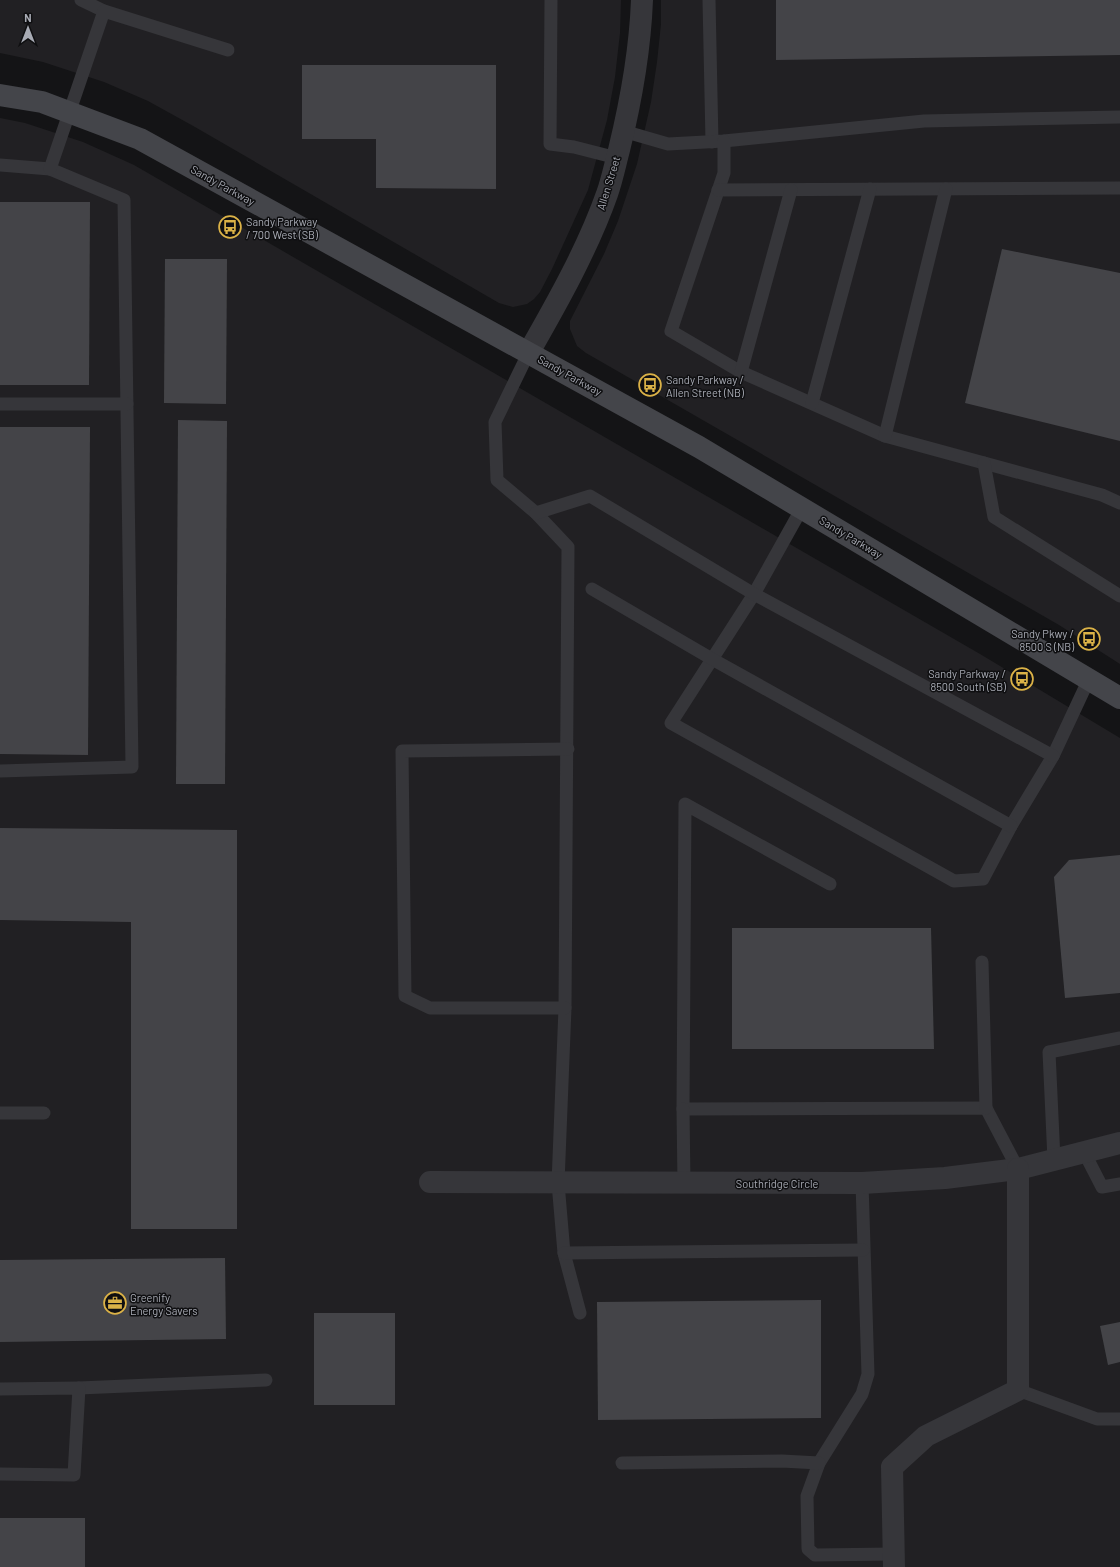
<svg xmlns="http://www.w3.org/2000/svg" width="1120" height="1567" font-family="Barlow,sans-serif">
  <rect width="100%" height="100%" fill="#141416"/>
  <!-- built -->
  <g fill="#212023">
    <path d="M0,0h621l-1,33 -5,44 -8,43 -19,70 -36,79 -12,23 -6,7 -7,5 -14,3 -14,-4 -304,-176 -47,-26 -44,-19 -61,-20 -43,-9z"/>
    <path d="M661,0h459v664l-61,-39 -473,-272 -9,-7 -7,-17v-8l34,-67 14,-33 19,-57 14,-62 6,-40 4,-38z"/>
    <path d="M0,118l25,5 58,19 51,23 846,489 140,84v829h-1120z"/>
  </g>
  <!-- building -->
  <g fill="#444448">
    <path d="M776,0h344v55l-344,5z"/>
    <path d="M302,65h194v124l-120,-1v-49h-74z"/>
    <path d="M0,202h90l-1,183h-89z"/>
    <path d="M1002,249l118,24v168l-155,-38z"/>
    <path d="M165,259h62l-1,145 -62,-1z"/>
    <path d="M178,420l49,1 -2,363h-49z"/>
    <path d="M0,427h90l-2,328 -88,-1z"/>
    <path d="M0,828l237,2v399h-106v-307l-131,-2z"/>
    <path d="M1120,855v138l-55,5 -11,-121 15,-17z"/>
    <path d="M732,928h199l3,121h-202z"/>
    <path d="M225,1258l1,81 -226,3v-82z"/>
    <path d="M821,1300v118l-223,2 -1,-118z"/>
    <rect x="314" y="1313" width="81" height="92"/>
    <path d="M1120,1322v40l-12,3 -8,-39z"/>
    <rect x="0" y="1518" width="85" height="49"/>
  </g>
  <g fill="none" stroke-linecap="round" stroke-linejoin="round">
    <!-- service -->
    <g stroke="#36363a" stroke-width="13">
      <path d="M81,0l23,11"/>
      <path d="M551,0l-1,144 24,3 43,11"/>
      <path d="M709,0l3,142"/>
      <path d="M623,131l45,13 56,-3 200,-20 196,-4"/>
      <path d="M724,141v32l-53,158 70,41 144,64 217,59 18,8"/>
      <path d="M0,165l50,4 74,31 8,567 -132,4"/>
      <path d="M50,169l54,-158 124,39"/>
      <path d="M718,190l402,-2"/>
      <path d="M529,352l-34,70 2,58 39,33 32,34 -3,461 -7,175 6,70 16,60"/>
      <path d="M741,372l50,-182"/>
      <path d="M812,403l58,-214"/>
      <path d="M0,404h127"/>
      <path d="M885,436l61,-247"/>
      <path d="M984,463l10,54 126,79"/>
      <path d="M802,508l-48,86 -83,129 283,158 29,-2 28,-53 42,-70 36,-77"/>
      <path d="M536,513l54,-17 164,98 299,162"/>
      <path d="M592,589l120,70 299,167"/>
      <path d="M830,884l-145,-80 -2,305 303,-1 32,61"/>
      <path d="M982,962l4,146"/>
      <path d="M565,1008h-135l-25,-12 -3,-245 166,-2"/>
      <path d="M683,1109l1,74"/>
      <path d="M0,1113h44"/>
      <path d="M1084,1152l18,35 18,-3"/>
      <path d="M1054,1160l-5,-108 71,-14"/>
      <path d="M862,1183l6,191 -6,20 -43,69 -12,33 1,53 7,6 78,-1"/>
      <path d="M564,1253l299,-3"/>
      <path d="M79,1388l187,-8"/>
      <path d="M0,1389l79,-1 -5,87 -74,-1"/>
      <path d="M1018,1390l79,29h23"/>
      <path d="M622,1463l160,-2 37,2"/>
    </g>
    <!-- minor -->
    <g stroke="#36363a" stroke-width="22">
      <path d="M529,352c28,-49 59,-104 78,-158 5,-14 8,-29 12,-44 12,-49 21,-99 23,-150"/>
      <path d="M430,1182l432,1 83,-5 73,-9 102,-26"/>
      <path d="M894,1567l-2,-100 34,-31 92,-46v-221"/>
    </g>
    <!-- secondary -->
    <path stroke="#44454a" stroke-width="22" d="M0,95l42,7 98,37 559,308 421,251"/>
  </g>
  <!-- icons -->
  <defs>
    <g id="bus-ring" transform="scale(1.15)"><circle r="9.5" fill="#0f0f11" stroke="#dbb247" stroke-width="1.5"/><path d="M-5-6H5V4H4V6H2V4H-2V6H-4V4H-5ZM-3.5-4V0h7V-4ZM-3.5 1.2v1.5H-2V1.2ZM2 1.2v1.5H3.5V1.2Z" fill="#dbb247"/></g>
    <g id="office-ring" transform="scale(1.15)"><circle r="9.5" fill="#0f0f11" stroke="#dbb247" stroke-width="1.5"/><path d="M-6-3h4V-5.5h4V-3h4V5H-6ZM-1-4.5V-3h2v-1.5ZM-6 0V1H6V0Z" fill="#dbb247"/></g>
  </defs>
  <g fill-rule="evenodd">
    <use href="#bus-ring" x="230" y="227"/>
    <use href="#bus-ring" x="650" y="385"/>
    <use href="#bus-ring" x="1089" y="639"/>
    <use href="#bus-ring" x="1022" y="679"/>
    <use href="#office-ring" x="115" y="1303"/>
  </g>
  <g text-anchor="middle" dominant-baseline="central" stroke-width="3" stroke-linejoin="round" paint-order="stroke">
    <!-- street labels -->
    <g font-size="11" fill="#a8abb4" stroke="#0f0f11">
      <text transform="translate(608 183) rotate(-73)">Allen Street</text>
      <text transform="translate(223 185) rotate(29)">Sandy Parkway</text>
      <text transform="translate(570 375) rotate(29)">Sandy Parkway</text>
      <text transform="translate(851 537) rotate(31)">Sandy Parkway</text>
      <text x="777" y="1183">Southridge Circle</text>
    </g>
    <!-- poi labels -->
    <g font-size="11" fill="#a8abb4" stroke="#0f0f11" text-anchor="start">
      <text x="246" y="221">Sandy Parkway<tspan x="246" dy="13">/ 700 West (SB)</tspan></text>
      <text x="666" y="379">Sandy Parkway /<tspan x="666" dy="13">Allen Street (NB)</tspan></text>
      <text x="1074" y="633" text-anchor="end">Sandy Pkwy /<tspan x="1074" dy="13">8500 S (NB)</tspan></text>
      <text x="1006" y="673" text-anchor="end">Sandy Parkway /<tspan x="1006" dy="13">8500 South (SB)</tspan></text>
      <text x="130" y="1297">Greenify<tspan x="130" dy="13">Energy Savers</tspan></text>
    </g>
  </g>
  <!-- north arrow -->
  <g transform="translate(28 28)" stroke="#0f0f11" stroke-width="3" paint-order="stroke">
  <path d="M0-3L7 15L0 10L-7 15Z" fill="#a8abb4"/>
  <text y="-6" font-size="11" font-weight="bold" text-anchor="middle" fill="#a8abb4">N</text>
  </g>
</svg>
